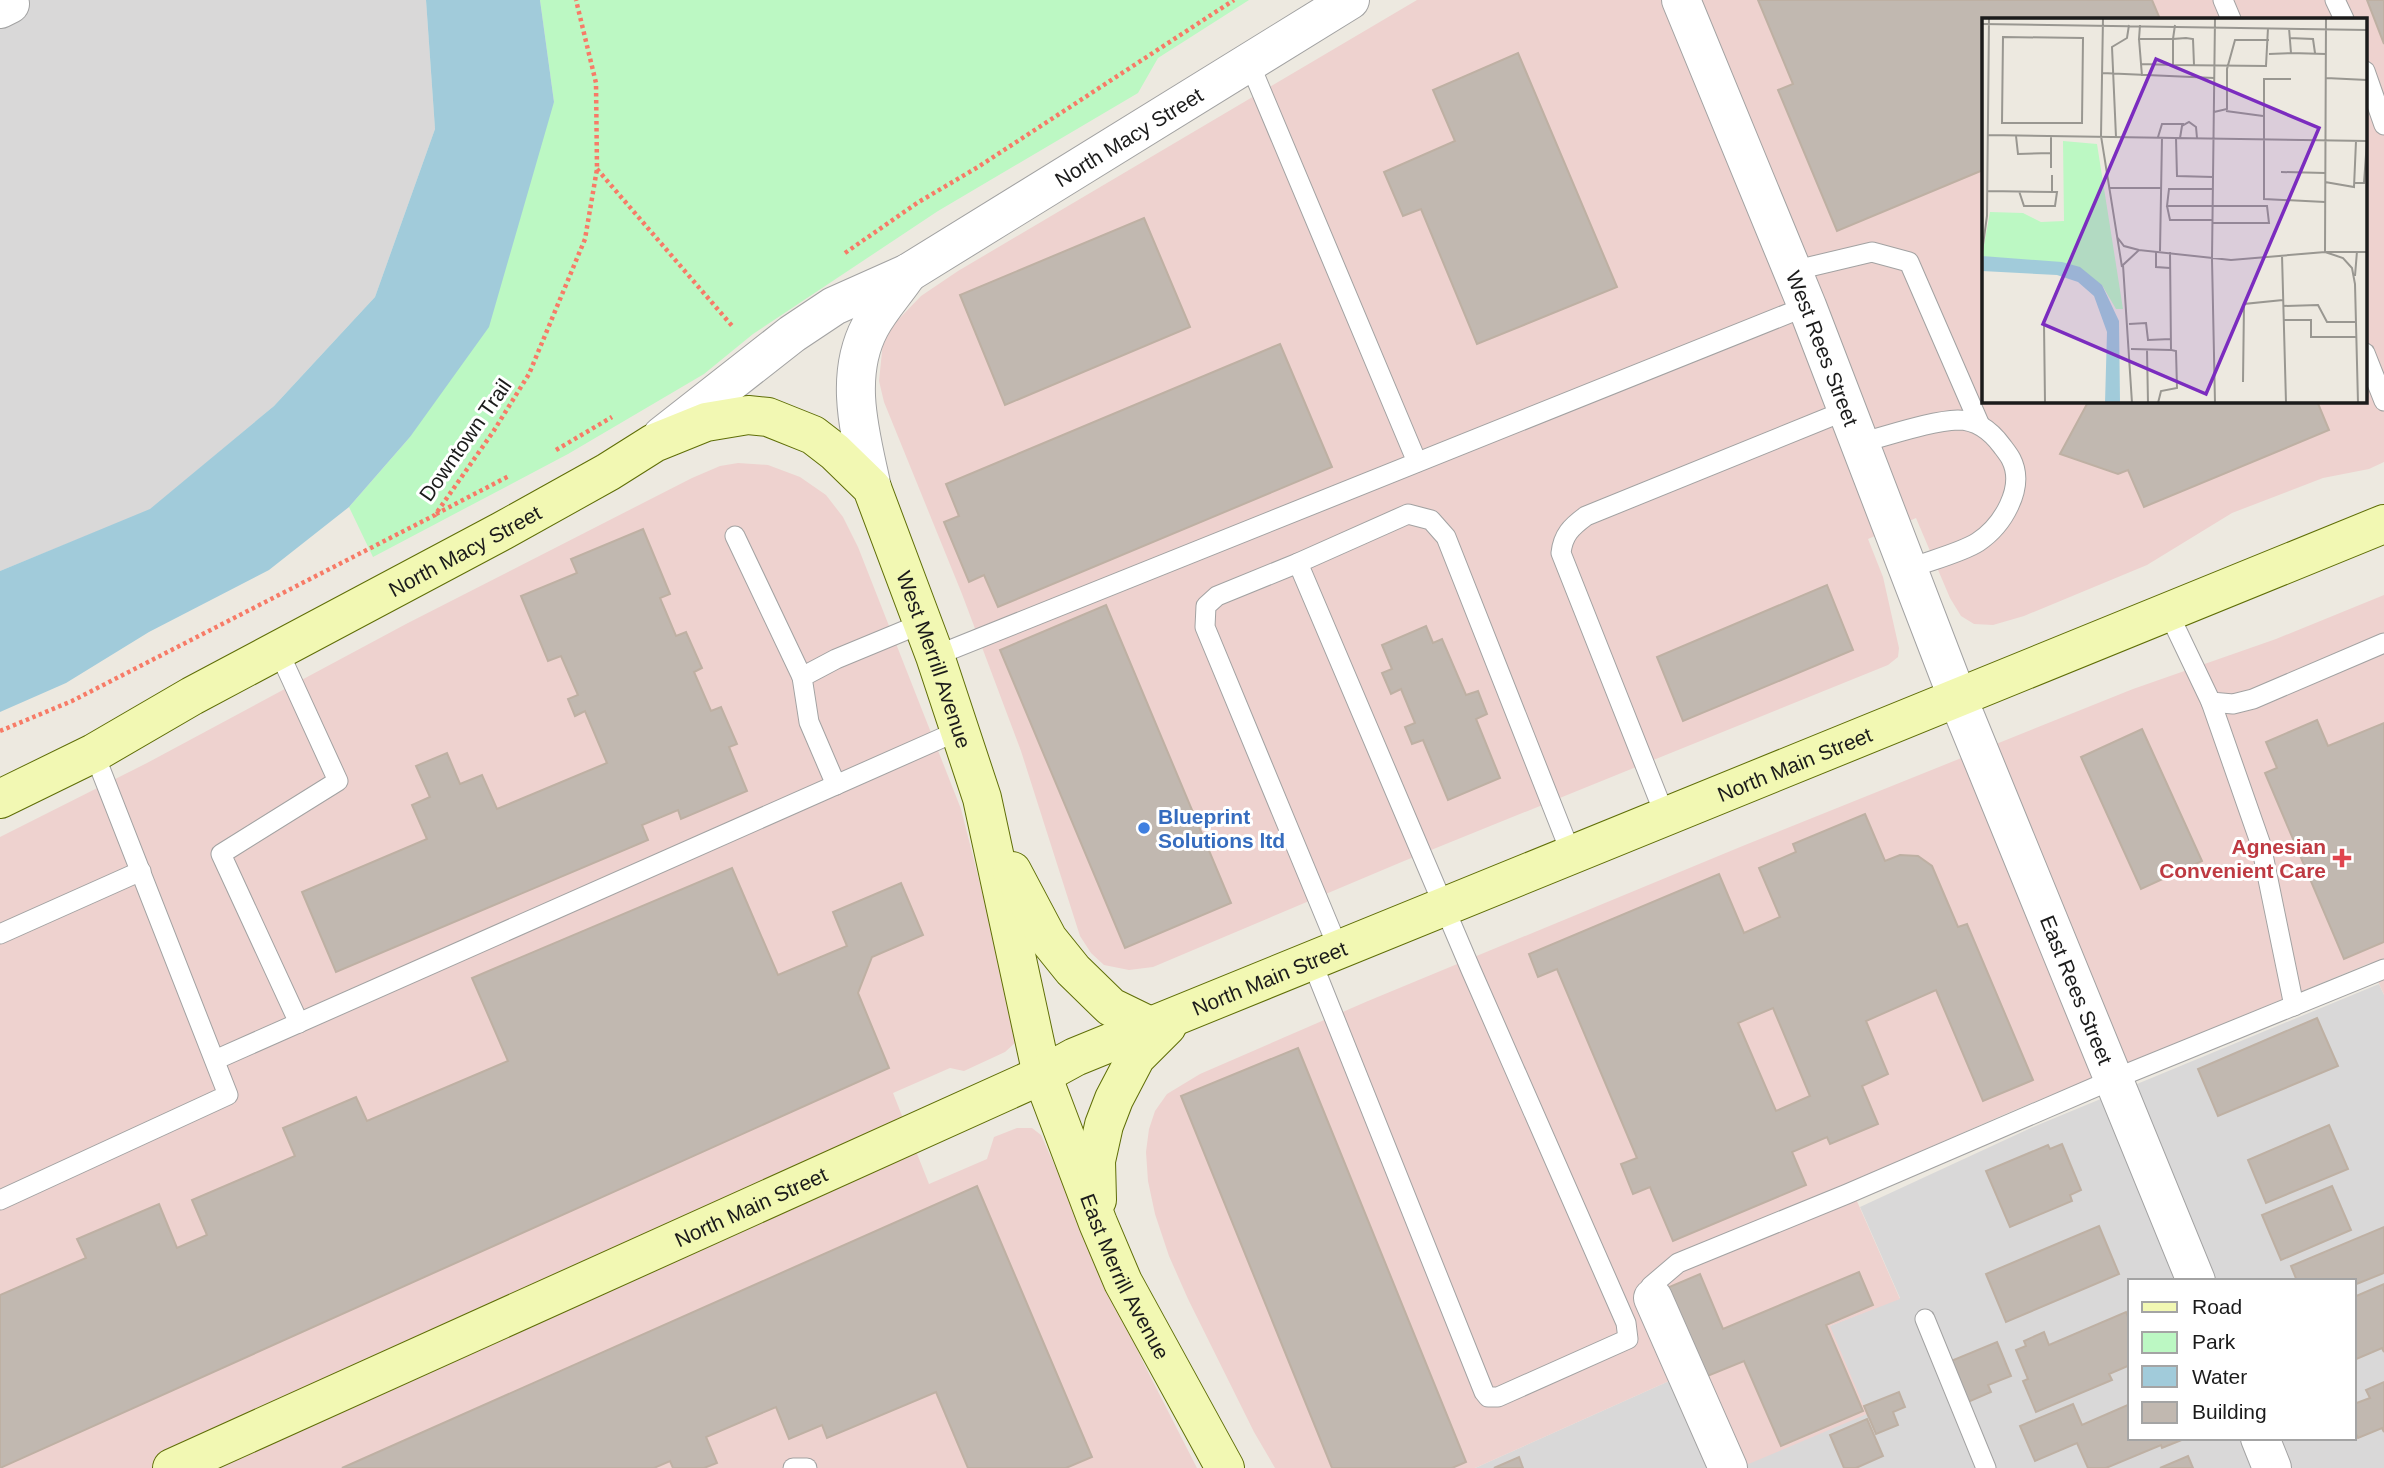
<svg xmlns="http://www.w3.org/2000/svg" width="2384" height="1468" font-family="Helvetica,sans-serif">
  <rect width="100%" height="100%" fill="#ede9e0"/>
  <!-- residential -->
  <g fill="#d9d8d8" fill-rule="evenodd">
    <path d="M0,0h426l9,129 -60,168 -101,109 -124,104 -150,61z"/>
    <path d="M2379,984l5,11v473h-645l91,-142 70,-28 -40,-91 173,-80zM2130,1281h224v157h-224z"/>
    <path d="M1678,1377l40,91h-243z"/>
  </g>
  <!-- commercial -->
  <g fill="#eed2cf" fill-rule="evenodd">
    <path d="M1417,0h967v462l-15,7 -46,9 -91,35 -85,52 -123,51 -31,9 -19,-1 -13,-8 -11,-18 -34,-80 -48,21 15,38 16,71 -1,9 -10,8 -484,196 -251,106 -24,3 -25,-5 -13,-12 -11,-17 -59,-185 -59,-157 -78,-192 -5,-21 4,-39 13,-20 25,-26 37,-25zM1983,19h382v382h-382z"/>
    <path d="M738,463l30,2 32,12 26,18 17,22 15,30 103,262 56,220 -1,13 -11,10 -41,19 -14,-3 -57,25 36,91 58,-25 7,-22 23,-9h15l9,7 102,227 54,106h-1197v-631l147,-74 259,-139 286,-146 28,-12z"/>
    <path d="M2384,595v400l-14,-32 -360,149 -161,71 51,116 -70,27 37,88 -128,54 -61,-91 -203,91h-200l-21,-36 -66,-133 -19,-43 -14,-42 -7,-33 -2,-29 3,-23 6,-18 12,-17 33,-20 168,-73 377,-156 388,-156 143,-50z"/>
  </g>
  <!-- park -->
  <path fill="#bcf8c3" d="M540,0h709l-91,58 -20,35 -200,118 -185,123 -49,40 -136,80 -195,103 -24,-50 61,-70 144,-335z"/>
  <!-- water -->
  <path fill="#a1cbda" d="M426,0h114l14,102 -65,225 -79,110 -61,70 -80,63 -120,62 -83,51 -66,29v-141l150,-62 124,-103 101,-109 60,-168z"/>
  <!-- building -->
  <g fill="#c1b8b0" stroke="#beb0a3" stroke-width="2" fill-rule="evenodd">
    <path d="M1758,0h394l8,19h-177v151l-146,61 -59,-141 15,-6z"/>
    <path d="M2367,0h17v44z"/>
    <path d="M1518,53l99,234 -140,57 -56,-135 -18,7 -19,-44 71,-31 -22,-51z"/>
    <path d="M1144,218l46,109 -185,78 -45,-110z"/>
    <path d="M1280,344l52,123 -334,140 -14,-32 -15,7 -25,-60 15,-6 -13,-32z"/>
    <path d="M2094,401h223l12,29 -185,77 -16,-37 -10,4 -58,-20 27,-50z"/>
    <path d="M643,529l27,65 -10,4 16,38 10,-4 16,36 -8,4 17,39 10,-4 16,37 -8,3 18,44 -66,28 -3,-9 -36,15 6,15 -312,132 -34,-80 125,-53 -15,-34 18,-8 -14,-31 31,-13 13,31 22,-9 15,34 110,-46 -22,-52 -10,5 -7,-17 10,-4 -17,-39 -13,5 -27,-65 56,-23 -6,-14z"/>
    <path d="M1827,585l26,65 -170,71 -26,-64z"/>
    <path d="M1106,605l125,298 -106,45 -125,-298z"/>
    <path d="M1426,626l7,17 9,-4 24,56 12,-4 9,23 -11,5 24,59 -52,22 -25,-60 -11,4 -7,-17 10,-4 -14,-34 -10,5 -9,-21 10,-4 -10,-24z"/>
    <path d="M2317,720l11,26 56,-23v219l-40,17 -79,-186 12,-5 -11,-26z"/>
    <path d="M2142,729l60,132 -61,28 -60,-132z"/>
    <path d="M1865,814l20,47 15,-6 18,1 14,10 26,61 9,-3 66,156 -50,21 -47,-111 -70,31 22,53 -26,12 16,38 -48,20 -3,-7 -35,15 14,33 -133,56 -23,-54 -17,7 -12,-30 16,-6 -80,-189 -19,8 -9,-23 190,-80 25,59 36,-16 -21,-49 37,-16 -3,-8zM1773,1008l37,88 -34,15 -38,-88z"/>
    <path d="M732,868l46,107 69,-29 -14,-34 68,-29 22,52 -51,22 -14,36 31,75 -889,400v-173l86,-37 -9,-19 82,-35 18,44 30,-13 -15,-35 103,-44 -12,-28 73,-31 11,24 141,-60 -36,-83z"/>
    <path d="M2317,1018l21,48 -120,50 -20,-47z"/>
    <path d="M1298,1048l168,414 -14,6h-120l-151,-372z"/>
    <path d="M2329,1125l19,44 -82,34 -18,-43z"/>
    <path d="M2062,1144l19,46 -11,5 2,6 -62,26 -24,-56 62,-26 2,4z"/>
    <path d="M977,1186l115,271 -26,11h-98l-32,-76 -109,46 -5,-13 -33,14 -13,-32 -70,30 11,26 -13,5h-31l-3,-7 -16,7h-312z"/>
    <path d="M2332,1186l19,44 -70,30 -19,-45z"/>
    <path d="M2099,1226l20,48 -113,48 -20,-48z"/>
    <path d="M2384,1227v46l-30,12v-4h-57l-6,-15z"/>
    <path d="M1859,1272l14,33 -47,20 37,86 -82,35 -37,-85 -39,16 -38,-89 33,-14 23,55z"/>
    <path d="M2384,1284v68l-2,-4 -28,12v-63z"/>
    <path d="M2126,1312l4,10v43l-21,9 3,6 -76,32 -13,-31 5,-2 -12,-29 10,-4 -2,-5 20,-9 5,13z"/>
    <path d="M1997,1342l14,34 -23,9 3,7 -23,10 -17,-41z"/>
    <path d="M2384,1382v50l-2,-4 -24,10 -4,-8v-26l16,-6 -4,-8z"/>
    <path d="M1899,1392l6,15 -12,5 5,13 -22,9 -12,-28z"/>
    <path d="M2073,1404l9,21 48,-21v34l54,1 -22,9 -1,-3 -55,23h-18l-11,-25 -42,18 -15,-35z"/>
    <path d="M1867,1419l16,37 -27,12h-12l-14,-33z"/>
    <path d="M2188,1456l5,12h-33z"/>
    <path d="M1519,1457l4,11h-29z"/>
  </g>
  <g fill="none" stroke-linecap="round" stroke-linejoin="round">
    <!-- lane casing -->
    <g stroke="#a2a2a2" stroke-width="21">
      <g id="lane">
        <path d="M2223,0l8,19"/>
        <path d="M2335,0l9,19"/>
        <path d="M1249,62l168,400"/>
        <path d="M2365,71l19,54"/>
        <path d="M1792,271l80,-19 37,10 70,161"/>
        <path d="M2365,353l19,48"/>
        <path d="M1859,443c29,-7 70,-22 99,-23 19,0 33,11 44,26 3,4 7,9 9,13 15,29 -9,67 -33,83 -17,11 -50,19 -70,27"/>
        <path d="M735,536l67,141"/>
        <path d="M1298,563l-81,33 -11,10 -1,21 134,323"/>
        <path d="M2168,612l43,90 22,2 20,-5 131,-56"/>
        <path d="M278,650l60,131 -117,73 78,169"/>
        <path d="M935,656l872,-350"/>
        <path d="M2211,702l50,143 33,161"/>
        <path d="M836,785l-27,-63 -7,-45 34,-18 87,-36"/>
        <path d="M1666,818l-105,-265c2,-18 10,-26 25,-37l261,-106"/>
        <path d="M0,934l141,-63"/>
        <path d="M1312,962l172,430 4,5h10l130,-58 -2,-16 -155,-353 -173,-407 110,-49 23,6 15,17 126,319"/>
        <path d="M215,1060l745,-330"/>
        <path d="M0,1200l228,-105 -134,-342"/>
        <path d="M1653,1298l-2,-12 27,-23 169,-69 267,-115 270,-110"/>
        <path d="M1925,1319l61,149"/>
        <path d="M793,1468h14"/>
      </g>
    </g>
    <!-- street casing -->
    <g stroke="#a2a2a2" stroke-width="40">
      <g id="street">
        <path id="s1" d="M1681,0l126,306 151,393 238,582"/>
        <path d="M0,9l10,-5"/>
        <path id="s2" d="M662,436l130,-102 42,-28 74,-33 442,-273"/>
        <path d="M872,488c-11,-52 -29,-110 -2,-161 10,-19 26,-36 38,-54"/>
        <path d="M1653,1298l75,170"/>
        <path d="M2260,1438l12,30"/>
      </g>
    </g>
    <!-- secondary casing -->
    <g stroke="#5f6e07" stroke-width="40">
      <g id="secondary">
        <path id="s3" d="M0,799l94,-46 98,-57 310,-165 106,-59 46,-29 52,-21 42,-7 20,2 45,18 22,17 37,36 63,168 47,142 60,277 56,148 25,59 102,186"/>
        <path d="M1012,871l36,68 25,31 38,37 41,20"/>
        <path d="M1097,1200l-1,-39 8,-36 10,-26 22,-42 31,-31"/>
        <path id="s4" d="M172,1468l870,-393 33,-18 1309,-533"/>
      </g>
    </g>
    <!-- path -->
    <g stroke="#f77b67" stroke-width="4.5" stroke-dasharray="3.5 3.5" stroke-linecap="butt">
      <path d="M597,169l136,158"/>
      <path d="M845,253l72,-50 61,-36 256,-167"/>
      <path d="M556,450l56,-33"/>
      <path d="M436,514l73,-38"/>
      <path d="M0,731l72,-30 363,-186 58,-83 36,-58 56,-135 12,-70 -1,-86 -20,-83"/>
    </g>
    <!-- lane -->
    <use href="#lane" stroke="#fff" stroke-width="19"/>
    <!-- street -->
    <use href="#street" stroke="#fff" stroke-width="38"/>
    <!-- secondary -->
    <use href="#secondary" stroke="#f2f8b3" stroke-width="38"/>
  </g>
  <!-- markers -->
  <circle fill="#3f7fe0" stroke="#fff" stroke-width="2.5" cx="1144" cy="828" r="7"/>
  <path fill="#e0444e" stroke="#fff" stroke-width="2.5" d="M2338.5 847.5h7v7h7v7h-7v7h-7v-7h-7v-7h7z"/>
  <g text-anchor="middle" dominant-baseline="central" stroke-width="6" stroke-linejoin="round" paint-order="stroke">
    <!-- street labels -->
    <g font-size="21" fill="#1b1b1b" stroke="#fff">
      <text stroke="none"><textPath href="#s2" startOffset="556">North Macy Street</textPath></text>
      <text stroke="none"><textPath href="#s1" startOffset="376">West Rees Street</textPath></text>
      <text transform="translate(465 440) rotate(-55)">Downtown Trail</text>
      <text stroke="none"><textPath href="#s3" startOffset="527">North Macy Street</textPath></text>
      <text stroke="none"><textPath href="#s3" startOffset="1174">West Merrill Avenue</textPath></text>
      <text stroke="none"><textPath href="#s4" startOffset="1769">North Main Street</textPath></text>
      <text stroke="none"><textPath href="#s4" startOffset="1202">North Main Street</textPath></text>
      <text stroke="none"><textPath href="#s1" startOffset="1066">East Rees Street</textPath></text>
      <text stroke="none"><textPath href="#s4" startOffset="635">North Main Street</textPath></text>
      <text stroke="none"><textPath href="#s3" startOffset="1822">East Merrill Avenue</textPath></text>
    </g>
    <!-- shop labels -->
    <g font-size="21" font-weight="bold" fill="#366cbe" stroke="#fff" text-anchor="start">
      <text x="1158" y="816">Blueprint<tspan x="1158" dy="24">Solutions ltd</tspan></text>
    </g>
    <!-- health labels -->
    <g font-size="21" font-weight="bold" fill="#be3a42" stroke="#fff" text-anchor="end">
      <text x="2326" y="846">Agnesian<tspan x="2326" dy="24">Convenient Care</tspan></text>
    </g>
  </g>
  <!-- overview -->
  <g transform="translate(1982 18)">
    <rect width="385" height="385" fill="#ede9e0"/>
    <path d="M81,123l34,3 26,165h-7l-14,-24 -120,-29 8,-44 33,1 18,9 23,-1z" fill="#bcf8c3"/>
    <path d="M0,238l80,6 18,5 22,18 17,36 1,82h-15l2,-71 -13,-36 -16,-14 -21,-7 -75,-4z" fill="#a1cbda"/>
    <path fill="none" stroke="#999791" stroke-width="2" d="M121,0l-2,118 21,131M344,0l-1,234h42M0,6l385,6M158,7l-1,14h34l2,-14M307,10l2,25 35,1M21,19l80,1 -1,85h-80zM307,20l24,1 2,14M157,21l3,37M287,36l22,-1M159,46l32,1v-26l13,-1 7,1 1,26M191,47l93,1 2,-38M120,55l112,5M344,60l41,2M309,61h-27v120l61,3M244,93l37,5M232,94l13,-3v-40l8,-29h34M6,117l379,6M34,118l2,18 33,-1M69,118v32M134,119l-4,-90 15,-9 2,-13M176,119l4,-13h22M194,120l1,38 36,1M198,120l2,-12 7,-4 7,5 1,11M299,154l44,1M343,164l29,5 2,-46M373,165h9l3,-42M127,170h52M5,173l65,1v-17M37,173l5,15h31l2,-14h-5M185,188l3,14h42M230,205h57l-2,-17h-100l2,-17h44M135,219l7,9 15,4M174,233v16l14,1M178,233l2,-114M0,234l5,-36 2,-198M300,237l4,148M230,241l3,144M230,241l3,-241M373,258l2,-25M301,288l35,-1 9,17h29M302,302h27v17h45M62,305l1,80M147,306l17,-1 2,17 23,-1M149,331l40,1M165,332l1,53M261,364l1,-78 39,-4M150,385l-9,-138 16,-15 92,10 94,-8 18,6 9,10 3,16 3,119M176,385l3,-12 16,-3 -1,-37 -5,-1 -1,-98"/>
    <path fill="#7b2cbf" fill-opacity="0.15" stroke="#7b2cbf" stroke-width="3.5" d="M174,41l163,69 -113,266 -163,-70z"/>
    <rect width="385" height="385" fill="none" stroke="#1b1b1b" stroke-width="3.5"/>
  </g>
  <!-- legend -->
  <rect x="2128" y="1279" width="228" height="161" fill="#ffffff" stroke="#a4a4a4" stroke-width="2"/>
  <rect x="2142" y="1302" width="35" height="10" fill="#f2f8b3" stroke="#a4a4a4" stroke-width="2"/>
  <text x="2192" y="1314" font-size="21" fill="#1b1b1b">Road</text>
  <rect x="2142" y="1332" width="35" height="21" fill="#bcf8c3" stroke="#a4a4a4" stroke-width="2"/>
  <text x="2192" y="1349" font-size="21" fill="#1b1b1b">Park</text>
  <rect x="2142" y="1366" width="35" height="21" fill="#a1cbda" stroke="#a4a4a4" stroke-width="2"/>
  <text x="2192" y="1384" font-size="21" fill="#1b1b1b">Water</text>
  <rect x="2142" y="1402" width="35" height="21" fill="#c1b8b0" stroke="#a4a4a4" stroke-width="2"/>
  <text x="2192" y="1419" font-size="21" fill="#1b1b1b">Building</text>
</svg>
